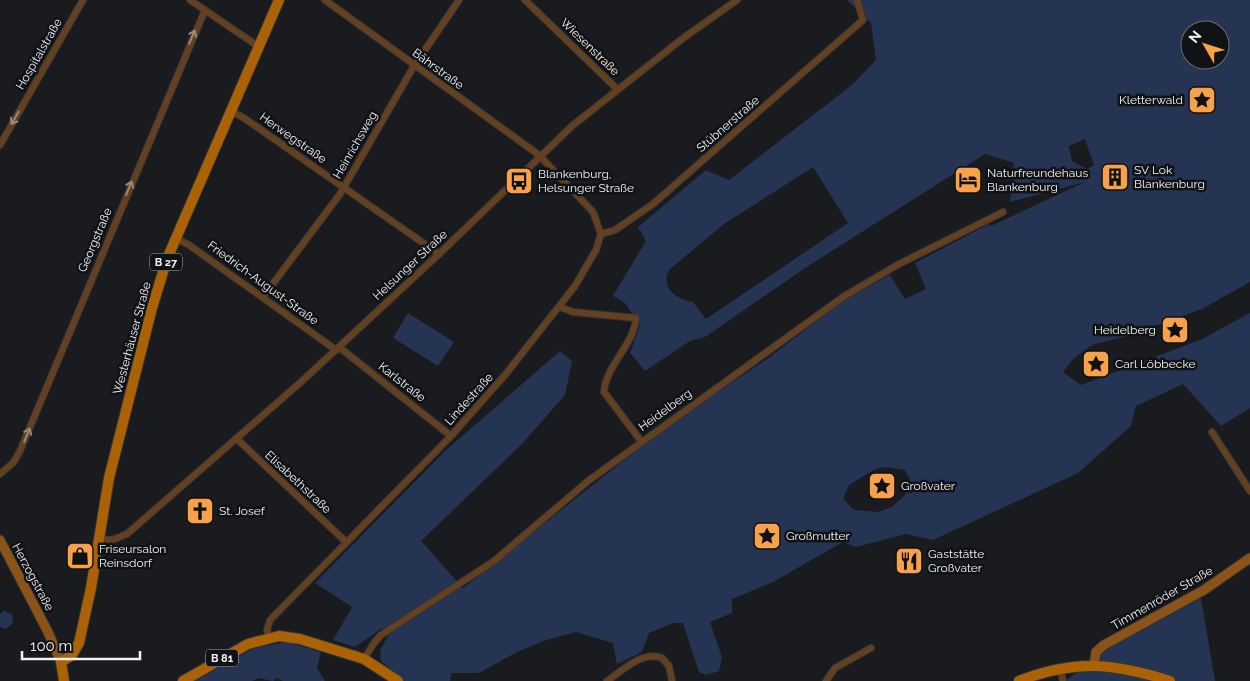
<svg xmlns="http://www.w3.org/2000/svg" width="1250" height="681" font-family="Raleway,sans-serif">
  <rect width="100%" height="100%" fill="#1a1b1e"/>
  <!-- green -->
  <g fill="#253453" fill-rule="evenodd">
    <path d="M847,0h403v282l-48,27 -75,27 -35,9 -19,14 -10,13 18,13 121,-46 48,-26v95l-29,18 -38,-42 -47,22 -5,20 -53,47 -145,67 -27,-6 -50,13 -13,-5 -70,40 -41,17v14l-22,9 12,35 -3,14 -13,4 -7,-3 -16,-49h-9l-25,10 -7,19 -25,12 -4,-21 -37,-11 -30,8 -29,12 -38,21h-28l-1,8h-46l-23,-20 -1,-10 8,-15 -6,-8 -27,19 -22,-7 19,-33 -37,-24 130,-132 115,-100 12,10 -7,34 -43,49 -101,97 42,47 208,-165 96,-64 76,-58 47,-26 15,24 21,-10 -11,-26 74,-39 2,2 94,-44 -75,20 4,-39 -29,-9 -180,114 -100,69 -15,4 -45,30 -15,-18 10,-28 -15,-22 -12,-7 33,-55 -8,-14 68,-57 23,10 123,-95 24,-25 -5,-37zM1190,30h30v30h-30zM1085,139l9,26 -7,4 -15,-8 -3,-15zM813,167l35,56 -142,96 -13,-17c-16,-3 -33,-13 -24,-32l55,-46zM885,467l20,3 5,10 -5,15 -13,12 -14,5 -24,-2 -11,-11 6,-14 26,-16z"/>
    <path d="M408,313l46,29 -16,24 -45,-28z"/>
    <path d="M1201,598l14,83h-150l52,-38z"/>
    <path d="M4,611l8,3 1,9 -7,6 -6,-2v-13z"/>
    <path d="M287,642l34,10 -4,16 8,13h-42l-6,-3 -4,3 -14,-3 -7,3h-58l60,-33z"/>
  </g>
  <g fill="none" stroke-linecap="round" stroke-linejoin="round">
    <!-- street casing -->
    <g stroke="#343538" stroke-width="8">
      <g id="street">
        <path d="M190,0l69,47"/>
        <path d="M525,0l92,89"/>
        <path d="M231,111l13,7 195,136"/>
        <path d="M0,145l83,-145"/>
        <path d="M601,234l14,-4 38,-26 210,-184 -6,-20"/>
        <path d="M175,238l14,7 147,105"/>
        <path d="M263,297l77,-103 74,-128 45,-66"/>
        <path d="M560,307l13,5 63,6c-2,27 -30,47 -32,74l37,49"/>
        <path d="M339,347l112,89"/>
        <path d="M1212,432l38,59"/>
        <path d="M236,438l109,103"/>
        <path d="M0,474l13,-11 7,-12 185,-441"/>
        <path d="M99,539l13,1 15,-6 174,-152 138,-128 133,-128 110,-87 55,-39"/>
        <path d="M269,637l-2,-7 3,-10 181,-184 54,-61 70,-89 21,-36 5,-16 -8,-22 -54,-57 -214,-155"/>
        <path d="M364,659l10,-16 7,-8 113,-74 94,-80 255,-184 56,-33 104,-52"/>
        <path d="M1060,668l3,13"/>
        <path d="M607,681c15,-10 36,-31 55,-23l7,8 3,15"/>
        <path d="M826,681l9,-13 36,-20"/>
      </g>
    </g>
    <!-- secondary casing -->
    <g stroke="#343538" stroke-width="11">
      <g id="secondary">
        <path d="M0,540l48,92 13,30"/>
        <path d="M1094,665l2,-13 8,-7 100,-55 46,-32"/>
      </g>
    </g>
    <!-- primary casing -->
    <g stroke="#343538" stroke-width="12">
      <g id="primary">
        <path d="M64,681l-3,-19 11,-7 7,-12 12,-55 18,-110 43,-170 15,-49 112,-259"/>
        <path d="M183,681l65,-37 31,-8 21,3 64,20 34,22"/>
        <path d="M1019,681c56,-22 95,-18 151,0"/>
      </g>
    </g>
    <!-- street -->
    <use href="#street" stroke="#63401f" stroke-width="6"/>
    <!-- secondary -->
    <use href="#secondary" stroke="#8b5317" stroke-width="9"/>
    <!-- primary -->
    <use href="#primary" stroke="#aa6204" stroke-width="10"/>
  </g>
  <!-- one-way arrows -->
  <defs><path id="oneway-shaft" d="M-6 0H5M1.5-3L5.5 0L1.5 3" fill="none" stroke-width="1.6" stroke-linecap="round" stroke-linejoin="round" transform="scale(1.25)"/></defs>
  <g stroke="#9c8875">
    <use href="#oneway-shaft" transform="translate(192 37) rotate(-67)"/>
    <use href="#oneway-shaft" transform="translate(15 118) rotate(120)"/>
    <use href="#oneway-shaft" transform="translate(129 188) rotate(-67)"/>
    <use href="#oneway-shaft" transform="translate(27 435) rotate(-68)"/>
  </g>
  <!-- icons -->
  <defs>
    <g id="sight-square" transform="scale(1.4375)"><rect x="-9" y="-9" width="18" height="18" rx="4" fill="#f8a14b" stroke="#111215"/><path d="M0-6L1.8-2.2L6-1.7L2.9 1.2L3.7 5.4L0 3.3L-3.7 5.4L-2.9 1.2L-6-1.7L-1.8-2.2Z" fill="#111"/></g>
    <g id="building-square" transform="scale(1.4375)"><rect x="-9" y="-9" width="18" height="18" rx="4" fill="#f8a14b" stroke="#111215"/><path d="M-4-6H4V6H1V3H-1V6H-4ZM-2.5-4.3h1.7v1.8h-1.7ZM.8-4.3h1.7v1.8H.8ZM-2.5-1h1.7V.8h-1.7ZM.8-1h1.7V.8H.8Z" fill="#111"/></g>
    <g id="hotel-square" transform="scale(1.4375)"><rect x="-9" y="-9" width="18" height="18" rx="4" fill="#f8a14b" stroke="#111215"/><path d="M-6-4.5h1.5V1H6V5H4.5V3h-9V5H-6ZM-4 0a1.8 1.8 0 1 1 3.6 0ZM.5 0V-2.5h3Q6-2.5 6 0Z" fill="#111"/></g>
    <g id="bus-square" transform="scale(1.4375)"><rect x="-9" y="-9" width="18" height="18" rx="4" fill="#f8a14b" stroke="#111215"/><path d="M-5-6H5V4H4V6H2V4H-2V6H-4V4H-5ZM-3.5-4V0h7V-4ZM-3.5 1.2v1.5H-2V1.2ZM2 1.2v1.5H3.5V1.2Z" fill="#111"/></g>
    <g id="church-square" transform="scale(1.4375)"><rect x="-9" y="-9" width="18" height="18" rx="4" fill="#f8a14b" stroke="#111215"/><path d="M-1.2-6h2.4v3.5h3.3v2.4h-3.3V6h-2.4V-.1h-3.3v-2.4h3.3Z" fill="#111"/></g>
    <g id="shop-square" transform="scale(1.4375)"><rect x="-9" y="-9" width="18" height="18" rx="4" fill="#f8a14b" stroke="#111215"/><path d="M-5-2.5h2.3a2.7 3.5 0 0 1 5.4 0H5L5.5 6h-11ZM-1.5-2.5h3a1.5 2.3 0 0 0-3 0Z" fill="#111"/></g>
    <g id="restaurant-square" transform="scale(1.4375)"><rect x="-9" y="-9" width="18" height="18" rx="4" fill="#f8a14b" stroke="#111215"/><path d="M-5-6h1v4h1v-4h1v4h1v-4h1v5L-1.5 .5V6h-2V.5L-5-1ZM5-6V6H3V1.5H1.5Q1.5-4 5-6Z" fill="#111"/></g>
  </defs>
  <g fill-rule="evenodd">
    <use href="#sight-square" x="1202" y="100"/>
    <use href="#building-square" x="1115" y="177"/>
    <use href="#hotel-square" x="968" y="180"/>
    <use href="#bus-square" x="519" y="181"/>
    <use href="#sight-square" x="1175" y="330"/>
    <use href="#sight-square" x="1096" y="364"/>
    <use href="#sight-square" x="882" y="486"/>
    <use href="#church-square" x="200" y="511"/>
    <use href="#sight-square" x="767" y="536"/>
    <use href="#shop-square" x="80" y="556"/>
    <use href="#restaurant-square" x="909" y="561"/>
  </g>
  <g text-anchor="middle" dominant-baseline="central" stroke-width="5" stroke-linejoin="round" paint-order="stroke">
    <!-- shield labels -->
    <g fill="#111215" stroke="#aeb0b2" stroke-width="1">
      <rect x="150" y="253.5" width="32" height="17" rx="4"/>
      <rect x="206" y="649.5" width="32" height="17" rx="4"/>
    </g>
    <g font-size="11" font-weight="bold" fill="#f2f3f5">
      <text x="166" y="262">B 27</text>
      <text x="222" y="658">B 81</text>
    </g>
    <!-- street labels -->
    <g font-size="12" fill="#f2f3f5" stroke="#111215">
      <text transform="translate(590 47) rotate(44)">Wiesenstraße</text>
      <text transform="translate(39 54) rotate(-60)">Hospitalstraße</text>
      <text transform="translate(438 69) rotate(36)">Bährstraße</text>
      <text transform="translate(728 124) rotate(-41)">Stübnerstraße</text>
      <text transform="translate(293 138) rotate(35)">Herwegstraße</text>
      <text transform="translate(355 145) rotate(-60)">Heinrichsweg</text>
      <text transform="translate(95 240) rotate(-67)">Georgstraße</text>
      <text transform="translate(410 265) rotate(-43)">Helsunger Straße</text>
      <text transform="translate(263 283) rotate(36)">Friedrich-August-Straße</text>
      <text transform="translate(132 338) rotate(-75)">Westerhäuser Straße</text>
      <text transform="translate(402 382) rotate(38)">Karlstraße</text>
      <text transform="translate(469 399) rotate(-48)">Lindestraße</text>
      <text transform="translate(665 410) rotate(-36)">Heidelberg</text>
      <text transform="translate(298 482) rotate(43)">Elisabethstraße</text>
      <text transform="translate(33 577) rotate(62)">Herzogstraße</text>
      <text transform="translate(1162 598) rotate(-30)">Timmenröder Straße</text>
    </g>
    <!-- poi labels -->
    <g font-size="12" fill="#f2f3f5" stroke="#111215" text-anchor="start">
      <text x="1183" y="100" text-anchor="end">Kletterwald</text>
      <text x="1134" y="170">SV Lok<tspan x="1134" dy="14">Blankenburg</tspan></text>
      <text x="987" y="173">Naturfreundehaus<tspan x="987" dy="14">Blankenburg</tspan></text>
      <text x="538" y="174">Blankenburg,<tspan x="538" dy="14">Helsunger Straße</tspan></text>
      <text x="1156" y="330" text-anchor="end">Heidelberg</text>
      <text x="1115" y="364">Carl Löbbecke</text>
      <text x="901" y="486">Großvater</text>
      <text x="219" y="511">St. Josef</text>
      <text x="786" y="536">Großmutter</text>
      <text x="99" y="549">Friseursalon<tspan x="99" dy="14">Reinsdorf</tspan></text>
      <text x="928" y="554">Gaststätte<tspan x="928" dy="14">Großvater</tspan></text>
    </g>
  </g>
  <!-- north arrow -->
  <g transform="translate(1205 45) rotate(309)"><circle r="24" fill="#111215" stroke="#6b6c6f"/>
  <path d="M0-4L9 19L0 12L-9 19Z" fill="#f8a14b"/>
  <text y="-8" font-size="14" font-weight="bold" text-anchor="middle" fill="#f2f3f5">N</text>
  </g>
  <!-- scale -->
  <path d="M22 651v8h118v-8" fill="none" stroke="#f2f3f5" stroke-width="2.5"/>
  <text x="30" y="651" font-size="15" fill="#f2f3f5" stroke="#111215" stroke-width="4" paint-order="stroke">100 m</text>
</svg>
